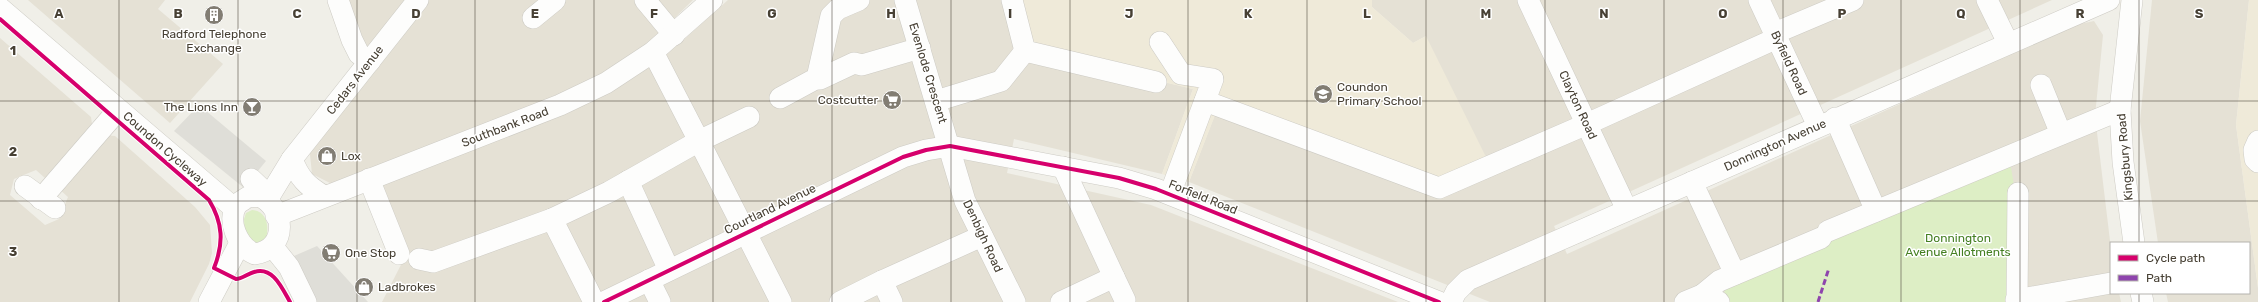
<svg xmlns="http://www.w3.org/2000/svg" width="2258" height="302" font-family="Rubik,sans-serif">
  <rect width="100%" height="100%" fill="#f0efe8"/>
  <!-- residential -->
  <g fill="#e5e1d5">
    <path d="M28,0h137l-7,9 65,55 -53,59z"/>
    <path d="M343,0h350l-48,47 -44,30 -267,108 -22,-11 -3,-29 66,-86 -14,-9z"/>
    <path d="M728,0h291l15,51 159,38 -31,85 -148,-35 -7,34 144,32 247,97h-1016l26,-51 -33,-66 245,-99 59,-42z"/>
    <path d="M1372,0h680l-498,226 13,28 508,-229 19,-4 9,14 -8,81 16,133v44h8l2,9h-631l-301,-120 32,-83 215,83 -10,-146 -13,7 -41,-36z"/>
    <path d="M2152,0h97l-13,125 22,163v14h-90l-2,-9h83v-50h-91l-18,-122z"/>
    <path d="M0,38l91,79 1,7 -47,54 -9,-8 -22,9 -4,16 35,30 14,-6 9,-22 -11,-10 48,-52 10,1 80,71 15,18 2,28 -3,11 -19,38h-190z"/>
  </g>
  <!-- education -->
  <g fill="#efead9">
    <path d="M1019,0h353v7l41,36 13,-7 61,123 -51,23 -215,-82 -32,82 -27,-8 31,-85 -159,-38z"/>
    <path d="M2249,0h9v288l-22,-163z"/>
  </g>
  <!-- green -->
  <g fill="#ddeec5">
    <path d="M2010,162l7,41 -2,99h-289l-3,-21z"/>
    <path d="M252,210c17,1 18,21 12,34l-19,-3 -1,-22 2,-6z"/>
  </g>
  <!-- parking -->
  <g fill="#dfded8">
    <path d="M199,105l67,56 -22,27 -70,-57z"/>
    <path d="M317,246l51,56h-51l-23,-46z"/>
  </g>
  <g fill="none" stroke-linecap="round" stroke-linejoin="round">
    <!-- minor casing -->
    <g stroke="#cdcbc4" stroke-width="22">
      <g id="minor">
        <path d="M338,0l14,40 7,14 11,7"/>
        <path d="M645,0l29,35"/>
        <path d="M905,0l60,201 50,101"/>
        <path d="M1012,0l13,51 131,31"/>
        <path d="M1528,0l99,210"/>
        <path d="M1759,0l59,126"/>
        <path d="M1987,0l21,43"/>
        <path d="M2132,0l-12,110 3,52 11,81"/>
        <path d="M0,8l234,200"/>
        <path d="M533,18l22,-18"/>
        <path d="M1775,33l78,-33"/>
        <path d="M1160,42l21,32 32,5 -43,115"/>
        <path d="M653,52l46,89 50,-24"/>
        <path d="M817,78l3,1 34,-16 8,2 58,-17"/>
        <path d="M2041,85l20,49"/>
        <path d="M780,98l37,-20 14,-62 7,-7 21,-9"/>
        <path d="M936,101l65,-20 24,-30"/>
        <path d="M1205,101l234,87 148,-64 190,-86"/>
        <path d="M1835,118l41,93"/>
        <path d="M2258,141l-4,9 1,9 3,3"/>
        <path d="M292,159c7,19 15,27 32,37"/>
        <path d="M1063,167l51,110"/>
        <path d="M251,179l17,16"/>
        <path d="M369,179l30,75"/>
        <path d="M628,181l41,89"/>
        <path d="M1692,182l43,92"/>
        <path d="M25,186l30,22"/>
        <path d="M259,196c26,11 30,52 -4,58 -17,-7 -29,-33 -18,-50l11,-7z"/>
        <path d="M41,199l77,-89"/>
        <path d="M267,200l25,-41 126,-159"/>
        <path d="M276,216l284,-111 46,-22 47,-31 59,-52"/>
        <path d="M552,219l57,-27 90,-51 82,161"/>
        <path d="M1828,231l292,-121"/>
        <path d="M273,247l16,20 17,35"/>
        <path d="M419,259l14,3 119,-43 42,83"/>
        <path d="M649,280l11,22"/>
        <path d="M2141,293l2,9"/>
        <path d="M1702,295l17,-14 102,-43"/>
        <path d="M2016,300l95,-17"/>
        <path d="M209,302l31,-59"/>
        <path d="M604,302l299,-145 23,-7 24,-4 169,32 37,11 283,113"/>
        <path d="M840,302l42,-21"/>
        <path d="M892,302l-10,-21 100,-45"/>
        <path d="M1061,302l53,-25 11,23"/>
        <path d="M1451,302l5,-10 12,-12 641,-280"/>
        <path d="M1685,302l17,-7 17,7"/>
        <path d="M2017,302l1,-109"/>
      </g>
    </g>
    <!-- minor -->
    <use href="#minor" stroke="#fdfdfc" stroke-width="21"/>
    <!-- quiet -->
    <path stroke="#8e44ad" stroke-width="3" stroke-dasharray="6 3" stroke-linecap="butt" d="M1818,302l11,-34"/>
    <!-- cycleway casing -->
    <g stroke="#fff" stroke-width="6">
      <g id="cycleway">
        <path d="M0,19l209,181c14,23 15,43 5,68l22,11c6,0 11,-5 18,-7 19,-6 28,16 36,30"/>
        <path d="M604,302l299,-145 23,-7 24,-4 169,32 37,11 283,113"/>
      </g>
    </g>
    <!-- cycleway -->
    <use href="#cycleway" stroke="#d6006c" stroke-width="4"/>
  </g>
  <!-- grid -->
  <path fill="none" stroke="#474034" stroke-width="1" stroke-opacity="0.55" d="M119,0v302M238,0v302M357,0v302M475,0v302M594,0v302M713,0v302M832,0v302M951,0v302M1070,0v302M1188,0v302M1307,0v302M1426,0v302M1545,0v302M1664,0v302M1783,0v302M1901,0v302M2020,0v302M2139,0v243M0,101h2258M0,201h2258M2139,293v9"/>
  <!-- icons -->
  <defs>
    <g id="building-disc" transform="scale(1)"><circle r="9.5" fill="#827d73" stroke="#fff"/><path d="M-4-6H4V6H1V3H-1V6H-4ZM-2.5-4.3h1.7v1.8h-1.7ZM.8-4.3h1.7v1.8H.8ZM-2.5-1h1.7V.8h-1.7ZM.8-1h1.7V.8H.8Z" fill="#fff"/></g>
    <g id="school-disc" transform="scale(1)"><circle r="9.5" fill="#827d73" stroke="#fff"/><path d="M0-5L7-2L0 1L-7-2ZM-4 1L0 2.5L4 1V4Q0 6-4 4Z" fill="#fff"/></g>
    <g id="supermarket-disc" transform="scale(1)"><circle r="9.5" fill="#827d73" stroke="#fff"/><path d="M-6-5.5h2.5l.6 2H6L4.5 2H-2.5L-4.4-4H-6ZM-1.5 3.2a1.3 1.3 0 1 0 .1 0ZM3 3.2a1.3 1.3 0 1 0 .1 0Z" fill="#fff"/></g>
    <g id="bar-disc" transform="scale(1)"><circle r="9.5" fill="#827d73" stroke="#fff"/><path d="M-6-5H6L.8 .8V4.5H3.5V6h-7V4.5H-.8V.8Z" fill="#fff"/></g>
    <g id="shop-disc" transform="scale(1)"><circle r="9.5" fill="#827d73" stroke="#fff"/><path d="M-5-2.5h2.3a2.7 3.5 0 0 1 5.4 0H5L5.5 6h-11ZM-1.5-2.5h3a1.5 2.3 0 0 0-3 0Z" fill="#fff"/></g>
  </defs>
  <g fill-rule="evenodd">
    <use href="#building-disc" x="214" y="15"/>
    <use href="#school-disc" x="1323" y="94"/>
    <use href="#supermarket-disc" x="892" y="100"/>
    <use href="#bar-disc" x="252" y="107"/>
    <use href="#shop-disc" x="327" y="156"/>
    <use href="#supermarket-disc" x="331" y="253"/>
    <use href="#shop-disc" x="364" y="287"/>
  </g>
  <g text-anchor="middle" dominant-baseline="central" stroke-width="3" stroke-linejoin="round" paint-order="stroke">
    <!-- poi labels -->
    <g font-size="12" fill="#474034" stroke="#fff" text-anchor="start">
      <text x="214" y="34" text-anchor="middle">Radford Telephone<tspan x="214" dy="14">Exchange</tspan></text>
      <text x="1337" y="87">Coundon<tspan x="1337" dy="14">Primary School</tspan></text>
      <text x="878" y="100" text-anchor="end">Costcutter</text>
      <text x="238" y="107" text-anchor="end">The Lions Inn</text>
      <text x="341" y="156">Lox</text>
      <text x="345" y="253">One Stop</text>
      <text x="378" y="287">Ladbrokes</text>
    </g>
    <!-- street labels -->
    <g font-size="12" fill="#474034" stroke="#fff">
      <text transform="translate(1789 63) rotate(65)">Byfield Road</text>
      <text transform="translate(928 73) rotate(73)">Evenlode Crescent</text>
      <text transform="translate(355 80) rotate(-52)">Cedars Avenue</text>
      <text transform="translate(1578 105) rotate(65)">Clayton Road</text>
      <text transform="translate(505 127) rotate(-21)">Southbank Road</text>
      <text transform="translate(1775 145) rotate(-24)">Donnington Avenue</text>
      <text transform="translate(165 149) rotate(41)">Coundon Cycleway</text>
      <text transform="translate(2125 157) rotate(-95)">Kingsbury Road</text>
      <text transform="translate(1203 197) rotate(22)">Forfield Road</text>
      <text transform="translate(770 209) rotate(-26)">Courtland Avenue</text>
      <text transform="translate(983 236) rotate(65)">Denbigh Road</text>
    </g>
    <!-- park labels -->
    <g font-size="12" fill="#447f21" stroke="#fff">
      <text x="1958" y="238">Donnington<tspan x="1958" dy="14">Avenue Allotments</tspan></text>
    </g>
  </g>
  <g font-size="13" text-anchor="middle" font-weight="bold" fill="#474034" stroke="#fff" stroke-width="3" stroke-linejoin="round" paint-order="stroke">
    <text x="59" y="18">A</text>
    <text x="178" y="18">B</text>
    <text x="297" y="18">C</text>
    <text x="416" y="18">D</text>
    <text x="535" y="18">E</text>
    <text x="654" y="18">F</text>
    <text x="772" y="18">G</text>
    <text x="891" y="18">H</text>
    <text x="1010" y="18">I</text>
    <text x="1129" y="18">J</text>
    <text x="1248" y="18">K</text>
    <text x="1367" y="18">L</text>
    <text x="1486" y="18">M</text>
    <text x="1604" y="18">N</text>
    <text x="1723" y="18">O</text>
    <text x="1842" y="18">P</text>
    <text x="1961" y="18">Q</text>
    <text x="2080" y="18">R</text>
    <text x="2199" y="18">S</text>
    <text x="13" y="55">1</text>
    <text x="13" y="156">2</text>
    <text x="13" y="256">3</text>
  </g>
  <!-- legend -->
  <rect x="2110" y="242" width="140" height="52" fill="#ffffff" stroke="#b5b3ae"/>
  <rect x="2118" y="255" width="20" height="6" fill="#d6006c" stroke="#b5b3ae"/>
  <text x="2146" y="262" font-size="12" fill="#474034">Cycle path</text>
  <rect x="2118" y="275" width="20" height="6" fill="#8e44ad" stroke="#b5b3ae"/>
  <text x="2146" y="282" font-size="12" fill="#474034">Path</text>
</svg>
